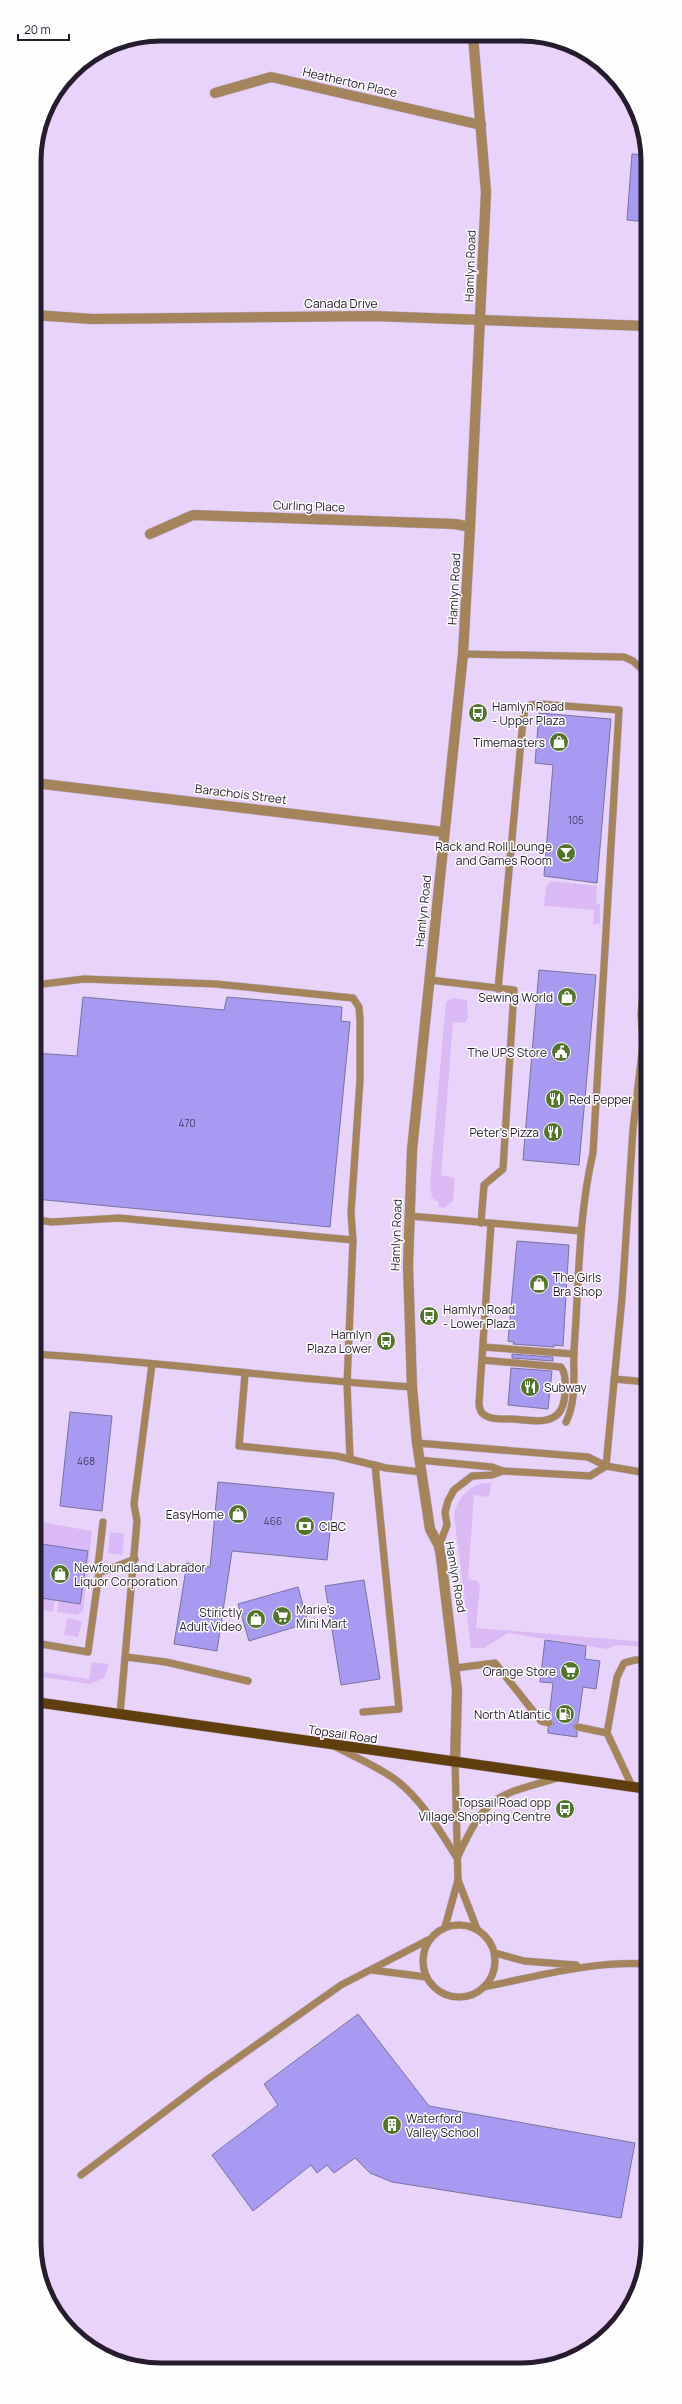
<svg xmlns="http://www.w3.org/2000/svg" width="682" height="2404" font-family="Manrope,sans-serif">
  <rect width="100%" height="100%" fill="#e9d3fb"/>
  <!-- green -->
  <g fill="#dbb9f6">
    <path d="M551,881l46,5 -1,17 4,1v19l-7,2 1,-15 -50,-4 2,-20z"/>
    <path d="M453,998l14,2 1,18 -3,5 -12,-1 -12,153 14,3 -2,23 -9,7 -6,-1 1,-4 -7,-5 -2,-15 16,-181z"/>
    <path d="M484,1483h7l-1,11 -3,3 -13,-2 -6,84 10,2 2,4 -4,43 171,14v5l-31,-2 -9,4 -99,-16 -24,15h-13l-17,-133c3,-16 14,-29 30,-32z"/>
    <path d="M35,1521l57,10 -9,80 -6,4 -20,-3 2,-12 21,3 8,-51 -53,-9z"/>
    <path d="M110,1532l14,2 -2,21 -14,-2z"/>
    <path d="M35,1597l20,3 -2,12 -18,-3z"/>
    <path d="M67,1618l10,2 5,3 -4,14 -14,-2z"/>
    <path d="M92,1662l17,2 -5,14 -14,6 -55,-8v-5l54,8z"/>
  </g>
  <!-- building -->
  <g fill="#a79af0" stroke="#7872a1">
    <path d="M632,154l15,1v67l-20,-2z"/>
    <path d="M539,713l72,6 -14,164 -53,-7 9,-111 -18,-2z"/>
    <path d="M539,970l57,5 -17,190 -56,-5z"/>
    <path d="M83,997l141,13 3,-13 115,10 -1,14 9,1 -20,205 -295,-28v-146l42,3z"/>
    <path d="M517,1241l52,4 -6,101 -9,-1v2l-41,-3 1,-2 -6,-1z"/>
    <path d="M512,1354l41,3v4l-41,-3z"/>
    <path d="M511,1368l41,3 -4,38 -40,-4z"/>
    <path d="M70,1412l42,4 -10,95 -42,-5z"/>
    <path d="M218,1482l116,11 -7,67 -95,-9 -15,100 -43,-7 13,-81 23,4z"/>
    <path d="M35,1543l53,8 -8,53 -45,-7z"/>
    <path d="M364,1580l16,99 -39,6 -16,-99z"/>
    <path d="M298,1587l10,36 -59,18 -11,-37z"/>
    <path d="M545,1640l41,6 -1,13 15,2 -4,28 -13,-2 -5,35 -5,4 4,6v5l-29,-4v-5l6,-4 -5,-6 4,-35 -13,-1z"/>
    <path d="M358,2014l71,92 206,37 -14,75 -229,-36 -22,-9 -15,-15 -21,15 -7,-8 -10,8 -6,-8 -58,46 -41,-56 66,-50 -14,-21z"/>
  </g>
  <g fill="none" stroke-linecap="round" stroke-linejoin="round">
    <!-- service casing -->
    <g stroke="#c6b2d6" stroke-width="8">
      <g id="service">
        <path d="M463,654l161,3 9,4 14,13"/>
        <path d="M430,980l84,10 -11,179 -19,16 -3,38"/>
        <path d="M35,985l49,-6 132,5 137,14 6,9 1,13v60l-9,133 2,27"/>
        <path d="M498,989l25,-269 2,-10 5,-5 9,-1 80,6 -26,443c-15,64 -14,132 -19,197 -1,24 3,50 -8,72"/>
        <path d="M410,1216l171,15"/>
        <path d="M35,1220l17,2 67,-4 234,22 -6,144 3,74"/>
        <path d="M483,1347l91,7"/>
        <path d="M35,1354c126,8 251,25 377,33"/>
        <path d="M482,1360l79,7c5,7 4,14 4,23 0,36 -24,32 -52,29 -9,0 -20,1 -27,-3 -6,-3 -7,-8 -7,-13l12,-179"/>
        <path d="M245,1374l-6,72 98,10 49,12 35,4"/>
        <path d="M614,1379l33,3"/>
        <path d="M417,1443l171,14 18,9 41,7"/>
        <path d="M419,1460l73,7 11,4 87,5 16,-10"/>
        <path d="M606,1466l16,-168 11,-169 10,-85 -2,-30 6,-64"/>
        <path d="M439,1546l8,-21 -2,-13 3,-11 6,-11 18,-14 20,-1 11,-4"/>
        <path d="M99,1573l-1,-7 5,-44"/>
        <path d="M35,1643l53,9 11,-79 36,-14"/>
        <path d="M126,1657l40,5 82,19"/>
        <path d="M455,1668l40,-5 46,58 8,2"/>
        <path d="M363,1712l36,-3 -24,-244"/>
        <path d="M120,1714l17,-193 -3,-17 18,-140"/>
        <path d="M578,1727l29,6"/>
        <path d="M334,1746c21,11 43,20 62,34 26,20 44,51 61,78"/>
        <path d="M455,1762l3,118 19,49"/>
        <path d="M632,1786l-25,-53 10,-56 7,-14 11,-3h12"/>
        <path d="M458,1856c29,-62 37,-60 100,-78"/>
        <circle cx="459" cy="1961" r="36"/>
        <path d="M445,1927l13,-47"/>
        <path d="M495,1953l29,8 52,4"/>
        <path d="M372,1970l54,7"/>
        <path d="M484,1987c54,-11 107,-26 164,-23"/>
        <path d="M81,2175l127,-96 133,-94 87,-45"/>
      </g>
    </g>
    <!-- minor casing -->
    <g stroke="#c6b2d6" stroke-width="11">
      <g id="minor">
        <path d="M215,93l56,-16 210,48"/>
        <path d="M150,534l43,-19 262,9 15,3"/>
        <path d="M35,783l409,49"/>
      </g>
    </g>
    <!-- tertiary casing -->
    <g stroke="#c6b2d6" stroke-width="11">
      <g id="tertiary">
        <path d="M34,315l58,4 281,-3 274,10"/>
        <path d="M455,1762l2,-72 -16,-133 -2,-11 -9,-17 -13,-86 -5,-56 -4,-122 4,-115 51,-496 7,-127 16,-335 -13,-156"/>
      </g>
    </g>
    <!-- primary casing -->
    <g stroke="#c6b2d6" stroke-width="11">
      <path id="primary" d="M35,1702l613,87"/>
    </g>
    <!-- service -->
    <use href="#service" stroke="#a5835b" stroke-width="7"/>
    <!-- minor -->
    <use href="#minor" stroke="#a5835b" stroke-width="10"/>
    <!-- tertiary -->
    <use href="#tertiary" stroke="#a5835b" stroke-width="10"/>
    <!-- primary -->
    <use href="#primary" stroke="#613e0c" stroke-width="10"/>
  </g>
  <!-- icons -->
  <defs>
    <g id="bus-disc" transform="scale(1)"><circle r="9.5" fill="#53742b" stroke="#fefefe"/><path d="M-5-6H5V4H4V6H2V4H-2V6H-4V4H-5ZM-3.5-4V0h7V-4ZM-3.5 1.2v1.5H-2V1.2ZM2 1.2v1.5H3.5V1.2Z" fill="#fff"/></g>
    <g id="shop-disc" transform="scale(1)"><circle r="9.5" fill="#53742b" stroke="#fefefe"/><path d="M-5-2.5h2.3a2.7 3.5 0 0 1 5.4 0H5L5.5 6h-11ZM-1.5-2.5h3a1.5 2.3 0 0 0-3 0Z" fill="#fff"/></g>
    <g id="bar-disc" transform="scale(1)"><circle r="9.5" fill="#53742b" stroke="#fefefe"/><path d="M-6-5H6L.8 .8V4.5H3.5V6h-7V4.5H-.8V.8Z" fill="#fff"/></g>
    <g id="civic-disc" transform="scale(1)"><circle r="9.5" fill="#53742b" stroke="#fefefe"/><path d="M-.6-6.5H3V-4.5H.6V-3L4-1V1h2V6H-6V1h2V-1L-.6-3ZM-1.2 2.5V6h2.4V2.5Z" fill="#fff"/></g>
    <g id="restaurant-disc" transform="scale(1)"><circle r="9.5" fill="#53742b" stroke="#fefefe"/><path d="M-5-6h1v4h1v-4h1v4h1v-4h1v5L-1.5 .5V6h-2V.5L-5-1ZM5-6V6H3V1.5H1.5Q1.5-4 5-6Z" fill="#fff"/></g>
    <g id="bank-disc" transform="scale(1)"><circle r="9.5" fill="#53742b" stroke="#fefefe"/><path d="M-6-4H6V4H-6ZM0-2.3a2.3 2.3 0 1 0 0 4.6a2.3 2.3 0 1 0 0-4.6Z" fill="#fff"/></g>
    <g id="supermarket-disc" transform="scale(1)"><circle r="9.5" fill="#53742b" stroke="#fefefe"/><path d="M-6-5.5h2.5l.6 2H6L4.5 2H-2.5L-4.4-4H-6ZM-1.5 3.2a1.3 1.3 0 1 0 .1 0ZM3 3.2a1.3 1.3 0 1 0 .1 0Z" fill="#fff"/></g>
    <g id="fuel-disc" transform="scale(1)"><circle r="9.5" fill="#53742b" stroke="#fefefe"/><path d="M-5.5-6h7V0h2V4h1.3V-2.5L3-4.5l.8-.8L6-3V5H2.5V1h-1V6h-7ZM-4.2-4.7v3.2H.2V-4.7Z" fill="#fff"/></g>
    <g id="building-disc" transform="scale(1)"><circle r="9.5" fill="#53742b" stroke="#fefefe"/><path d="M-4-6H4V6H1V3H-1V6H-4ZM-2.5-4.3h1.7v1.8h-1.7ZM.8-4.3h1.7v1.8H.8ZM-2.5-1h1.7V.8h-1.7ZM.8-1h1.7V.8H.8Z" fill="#fff"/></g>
  </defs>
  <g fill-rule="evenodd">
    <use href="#bus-disc" x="478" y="713"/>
    <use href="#shop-disc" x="559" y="742"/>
    <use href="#bar-disc" x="566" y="853"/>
    <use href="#shop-disc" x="567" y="997"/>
    <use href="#civic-disc" x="561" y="1052"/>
    <use href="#restaurant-disc" x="555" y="1099"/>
    <use href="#restaurant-disc" x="553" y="1132"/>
    <use href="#shop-disc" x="539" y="1284"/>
    <use href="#bus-disc" x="429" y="1316"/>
    <use href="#bus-disc" x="386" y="1341"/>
    <use href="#restaurant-disc" x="530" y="1387"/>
    <use href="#shop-disc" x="238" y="1514"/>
    <use href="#bank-disc" x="305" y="1526"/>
    <use href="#shop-disc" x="60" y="1574"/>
    <use href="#supermarket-disc" x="282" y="1616"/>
    <use href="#shop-disc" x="256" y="1619"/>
    <use href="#supermarket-disc" x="570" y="1671"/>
    <use href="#fuel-disc" x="565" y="1714"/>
    <use href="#bus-disc" x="565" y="1809"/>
    <use href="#building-disc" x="392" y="2125"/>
  </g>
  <g text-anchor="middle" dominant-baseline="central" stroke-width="3" stroke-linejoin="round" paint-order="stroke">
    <!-- number labels -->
    <g font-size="10" fill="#463c5e">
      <text x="576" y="820">105</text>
      <text x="187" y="1123">470</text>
      <text x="86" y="1461">468</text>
      <text x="273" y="1521">466</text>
    </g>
    <!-- street labels -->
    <g font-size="12" fill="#261c2e" stroke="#fefefe">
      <text transform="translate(350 82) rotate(13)">Heatherton Place</text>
      <text transform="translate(470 266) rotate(-88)">Hamlyn Road</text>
      <text x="341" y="303">Canada Drive</text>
      <text transform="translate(309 506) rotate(2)">Curling Place</text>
      <text transform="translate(454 589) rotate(-87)">Hamlyn Road</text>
      <text transform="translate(241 794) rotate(7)">Barachois Street</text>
      <text transform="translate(423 911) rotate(-84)">Hamlyn Road</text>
      <text transform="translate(396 1235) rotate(-88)">Hamlyn Road</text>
      <text transform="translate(456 1577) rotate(80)">Hamlyn Road</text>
      <text transform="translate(343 1734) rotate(8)">Topsail Road</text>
    </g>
    <!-- poi labels -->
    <g font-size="12" fill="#261c2e" stroke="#fefefe" text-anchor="end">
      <text x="492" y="706" text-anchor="start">Hamlyn Road<tspan x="492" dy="14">- Upper Plaza</tspan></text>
      <text x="545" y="742">Timemasters</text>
      <text x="552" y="846">Rack and Roll Lounge<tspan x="552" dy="14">and Games Room</tspan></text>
      <text x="553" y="997">Sewing World</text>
      <text x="547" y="1052">The UPS Store</text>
      <text x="569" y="1099" text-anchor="start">Red Pepper</text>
      <text x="539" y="1132">Peter's Pizza</text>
      <text x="553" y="1277" text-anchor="start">The Girls<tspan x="553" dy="14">Bra Shop</tspan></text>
      <text x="443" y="1309" text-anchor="start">Hamlyn Road<tspan x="443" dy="14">- Lower Plaza</tspan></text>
      <text x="372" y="1334">Hamlyn<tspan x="372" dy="14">Plaza Lower</tspan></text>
      <text x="544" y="1387" text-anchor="start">Subway</text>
      <text x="224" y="1514">EasyHome</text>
      <text x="319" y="1526" text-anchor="start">CIBC</text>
      <text x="74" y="1567" text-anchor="start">Newfoundland Labrador<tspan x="74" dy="14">Liquor Corporation</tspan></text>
      <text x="296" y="1609" text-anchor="start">Marie's<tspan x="296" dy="14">Mini Mart</tspan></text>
      <text x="242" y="1612">Stirictly<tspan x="242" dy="14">Adult Video</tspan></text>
      <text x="556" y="1671">Orange Store</text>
      <text x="551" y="1714">North Atlantic</text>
      <text x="551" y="1802">Topsail Road opp<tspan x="551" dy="14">Village Shopping Centre</tspan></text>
      <text x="406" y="2118" text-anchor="start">Waterford<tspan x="406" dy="14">Valley School</tspan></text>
    </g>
  </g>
  <!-- crop -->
  <path d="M0 0H682V2404H0ZM161 41H521A120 120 0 0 1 641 161V2243A120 120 0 0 1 521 2363H161A120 120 0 0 1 41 2243V161A120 120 0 0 1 161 41Z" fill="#fefefe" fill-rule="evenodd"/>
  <path fill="none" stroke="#261c2e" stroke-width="5" d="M161 41H521A120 120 0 0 1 641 161V2243A120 120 0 0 1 521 2363H161A120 120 0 0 1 41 2243V161A120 120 0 0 1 161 41Z"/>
  <!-- scale -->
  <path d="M18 34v6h51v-6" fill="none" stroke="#261c2e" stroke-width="2"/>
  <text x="24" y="34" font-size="12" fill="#261c2e" stroke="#fefefe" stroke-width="3" paint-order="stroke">20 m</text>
</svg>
